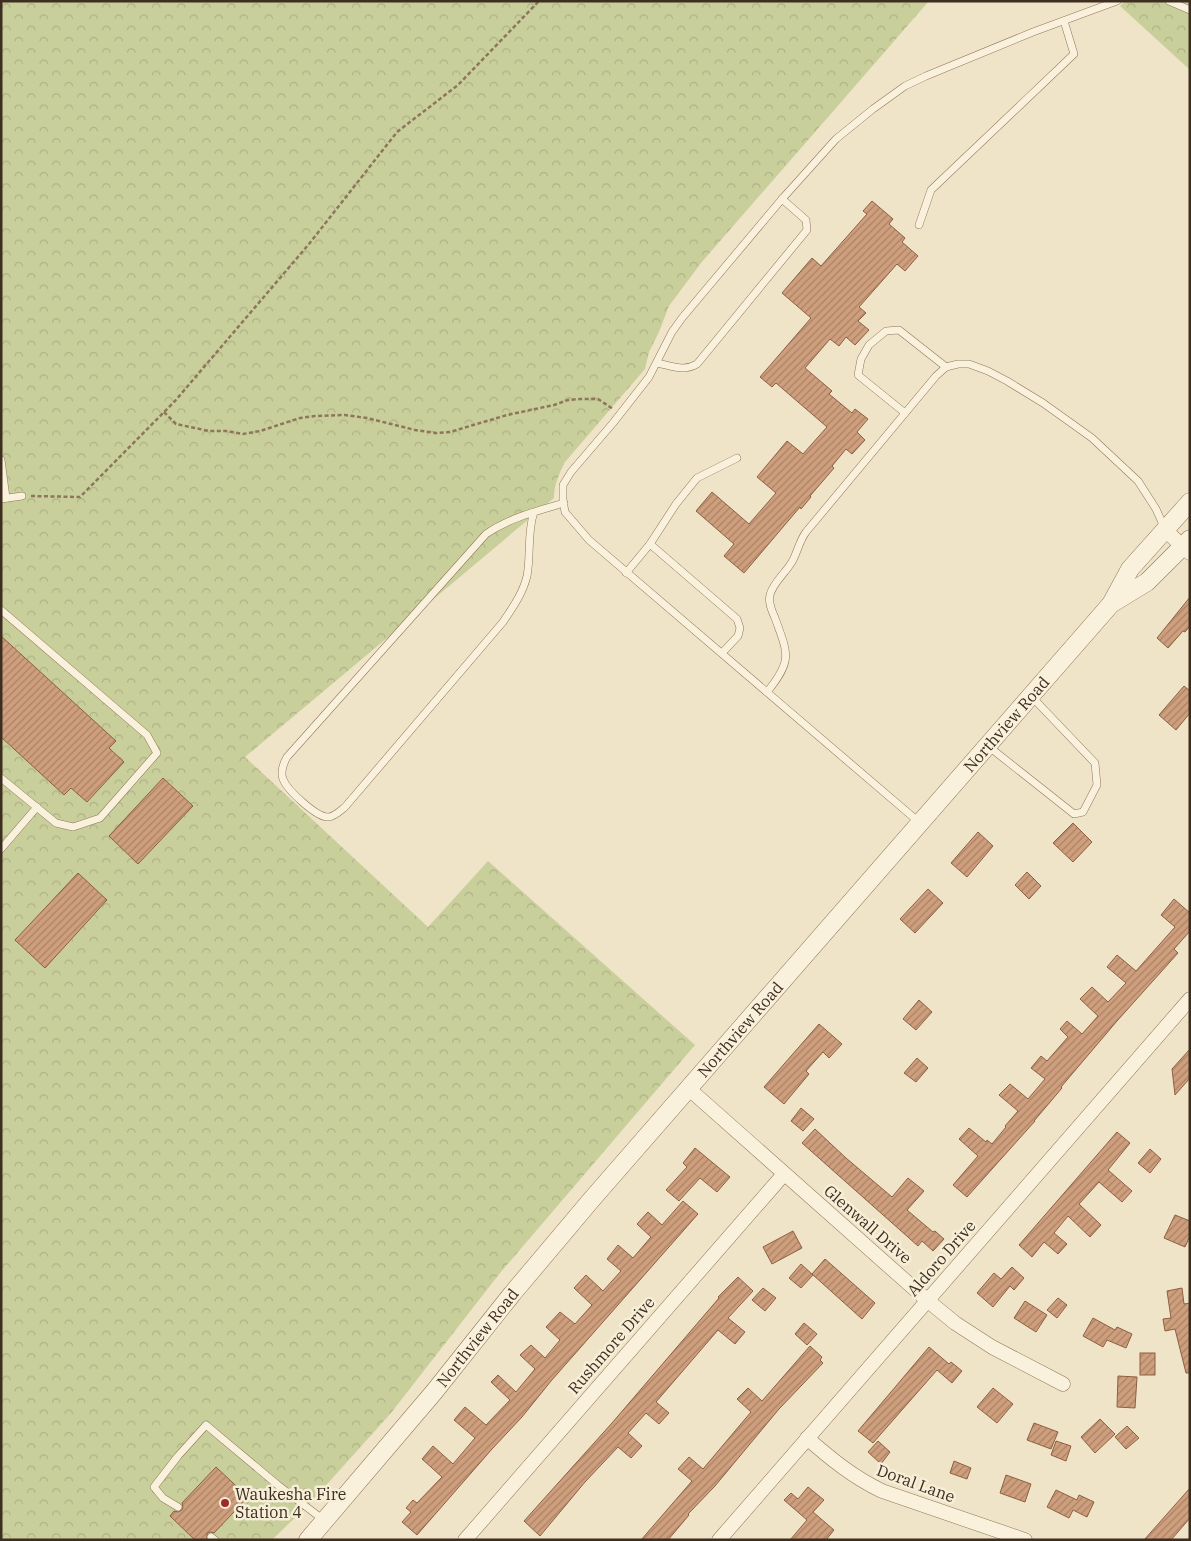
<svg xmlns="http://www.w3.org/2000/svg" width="1191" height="1541" font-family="'IBM Plex Serif',serif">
  <defs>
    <pattern id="forest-crowns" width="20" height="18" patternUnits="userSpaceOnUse" patternTransform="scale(1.25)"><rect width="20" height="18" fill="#c9cf9b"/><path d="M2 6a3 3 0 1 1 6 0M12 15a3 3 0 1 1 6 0" fill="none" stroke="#aeb285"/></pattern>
    <pattern id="building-hatch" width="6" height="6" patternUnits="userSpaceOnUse" patternTransform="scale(1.25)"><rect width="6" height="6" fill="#cf9f7d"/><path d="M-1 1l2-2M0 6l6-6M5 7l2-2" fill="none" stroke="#a98266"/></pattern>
  </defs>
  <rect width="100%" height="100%" fill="#f0e4c8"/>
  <!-- forest -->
  <g fill="url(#forest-crowns)">
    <path d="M1,1h928l-228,262 -32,43 -10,26 -10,20 -4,17 -80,93c-6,12 -11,23 -11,36l-309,259 183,170 60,-66 207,184 -195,228 -109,140 -79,88 -40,39h-271z"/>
    <path d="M1125,1h65v69l-70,-64z"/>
  </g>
  <!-- building -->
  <g fill="url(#building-hatch)" stroke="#8d5f41">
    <path d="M872,201l21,18 -4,5 16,14 -3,4 16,14 -13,15 -8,-7 -38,43 7,6 -8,8 11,9 -14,15 -9,-8 -7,9 -9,-7 -25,29 27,23 -3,3 23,19 3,-4 13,10 -11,13 8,8 -13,14 -6,-5 -14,17 2,2 -24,28 1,1 -10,12 -1,-2 -56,66 -20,-17 10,-12 -38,-33 16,-19 37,32 27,-31 -19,-16 30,-36 16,13 24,-27 -51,-44 -4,4 -12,-10 51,-59 -29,-25 30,-35 9,8 46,-52 -4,-3z"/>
    <path d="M1190,597v29l-5,6 -2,-1 -15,17 -11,-10z"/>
    <path d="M1,636l115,105 -7,7 15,14 -37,40 -16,-14 -7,7 -63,-58z"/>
    <path d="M1184,686l6,5v22l-14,17 -17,-15z"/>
    <path d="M163,778l30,28 -55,58 -29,-28z"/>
    <path d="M1073,823l19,19 -19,20 -20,-19z"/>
    <path d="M978,832l15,14 -26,31 -16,-14z"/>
    <path d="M1027,872l14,14 -12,13 -14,-14z"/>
    <path d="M78,873l29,27 -62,68 -30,-28z"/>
    <path d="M928,889l15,14 -28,30 -15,-14z"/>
    <path d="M1174,899l16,14v18l-16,18 4,4 -61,68 -56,66 1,1 -28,33h1l-68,76 -14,-12 25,-29 -19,-17 10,-11 17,14 1,-2 5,4 14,-17 -1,-1 13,-15 -19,-16 11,-11 18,15 17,-20 -14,-11 10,-12 6,5 21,-24 -8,-8 7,-8 15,13 16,-18 -18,-17 12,-12 16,15 18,-19 -19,-16 10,-12 19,16 39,-44 -14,-12z"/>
    <path d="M919,1000l13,12 -16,18 -13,-11z"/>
    <path d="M819,1024l23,20 -13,14 -6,-6 -17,19 3,3 -25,30 -20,-17z"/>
    <path d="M1190,1049v29l-15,17 -3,-26z"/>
    <path d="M917,1058l11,10 -12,14 -12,-9z"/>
    <path d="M801,1108l13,11 -11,12 -12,-10z"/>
    <path d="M815,1129l31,29 46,39 16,-19 16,13 -17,19 26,22 2,-1 9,8 -11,12 -11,-10 -4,5 -116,-103z"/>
    <path d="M1117,1132l13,11 -22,27 24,21 -10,11 -23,-20 -20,22 22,21 -11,12 -22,-21 -14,17 13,11 -9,10 -14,-12 -12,15 -13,-12z"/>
    <path d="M695,1148l35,29 -13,15 -17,-14 -21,23 -13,-11 21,-23 -4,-4z"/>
    <path d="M1150,1149l11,10 -11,14 -12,-10z"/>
    <path d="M683,1201l15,13 -147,167 -29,36 -30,32 -75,86 -15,-13 9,-10 -5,-4 7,-8 4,3 25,-26 -20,-18 11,-13 20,18 22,-26 -21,-18 11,-13 21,18 24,-25 -19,-18 7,-7 18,17 19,-23 -15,-14 11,-10 14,13 15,-18 -14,-13 14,-15 15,12 17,-19 -18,-17 12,-13 17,16 18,-20 -14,-12 11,-14 15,13 18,-21 -14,-13 11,-12 14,13z"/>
    <path d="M1175,1215l15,6v15l-5,11 -21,-9z"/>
    <path d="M793,1231l9,17 -30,16 -9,-17z"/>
    <path d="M825,1259l50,44 -13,16 -50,-45z"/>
    <path d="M801,1264l12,11 -12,13 -12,-10z"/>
    <path d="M1012,1267l12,11 -10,12 -4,-4 -17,21 -16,-14 17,-20 7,6z"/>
    <path d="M738,1277l15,14 -25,27 17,14 -10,12 -17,-14 -62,72 13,11 -10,11 -13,-11 -18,20 14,13 -11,12 -13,-11 -33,35 -45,54 -16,-15 88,-98 107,-125 -1,-1z"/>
    <path d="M763,1288l13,10 -11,13 -13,-11z"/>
    <path d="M1182,1288l2,16 6,-1v70h-4l-11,-44 -10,2 -2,-12 8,-1 -4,-27z"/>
    <path d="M1058,1298l9,7 -10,13 -10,-8z"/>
    <path d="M1025,1301l22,14 -11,17 -22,-14z"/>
    <path d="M1093,1318l22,12 2,-3 15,7 -6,14 -19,-8 -4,7 -20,-11z"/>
    <path d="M804,1323l13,11 -10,11 -12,-11z"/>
    <path d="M810,1346l12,11 -2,3 3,3 -44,46 -64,77 -27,28 1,1 -21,25h-27l51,-59 -14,-12 11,-12 14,12 48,-57 -14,-13 11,-11 14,13z"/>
    <path d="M929,1347l20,17 2,-2 11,9 -10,12 -15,-13 -64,73 -15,-12z"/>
    <rect x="1140" y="1353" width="15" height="22"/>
    <path d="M1118,1376l19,1 -2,31 -18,-1z"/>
    <path d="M993,1388l20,16 -16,19 -20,-16z"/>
    <path d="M1100,1419l15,15 -20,19 -14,-16z"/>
    <path d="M1034,1423l24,9 -7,17 -24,-9z"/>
    <path d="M1127,1426l12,12 -13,11 -11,-12z"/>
    <path d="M878,1441l12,11 -9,12 -13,-12z"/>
    <path d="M1056,1441l15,5 -5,15 -15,-6z"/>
    <path d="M954,1461l17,7 -4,11 -17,-6z"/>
    <path d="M216,1467l32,30 -34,36 -3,-1 -4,1v7h-12l-25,-24 4,-5 4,1 4,-2 1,-3 -1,-4z"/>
    <path d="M1006,1475l25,9 -6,18 -25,-9z"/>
    <path d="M808,1487l16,13 -11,12 21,18 -8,10h-36l17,-20 -23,-20 7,-7 7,6z"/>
    <path d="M1190,1488v30l-19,22h-27z"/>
    <path d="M1056,1490l21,10 2,-5 15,7 -7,15 -14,-7 -4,8 -22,-11z"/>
  </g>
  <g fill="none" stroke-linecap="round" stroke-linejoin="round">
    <!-- service casing -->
    <g stroke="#8d765c" stroke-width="8">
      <g id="service">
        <path d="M1169,1l21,9"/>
        <path d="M919,225l12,-35 143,-136 -10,-33"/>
        <path d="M657,363c16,3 26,9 40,1l110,-134 -1,-10 -24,-21"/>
        <path d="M905,413l-47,-38 3,-16 8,-14 17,-14 13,-1 47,37"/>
        <path d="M1,460l5,38"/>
        <path d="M1,499l21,-3"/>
        <path d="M534,512c-7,20 -3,43 -7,64 -4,17 -14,31 -24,46l-158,185c-5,4 -11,10 -17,10 -12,0 -41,-27 -45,-38 -3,-8 0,-15 4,-22l199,-223c23,-16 51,-23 78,-31"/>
        <path d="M650,544l87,75 3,9 -2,8 -16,17"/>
        <path d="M626,573l24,-29 26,-40 21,-26 40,-20"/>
        <path d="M1,610l146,125 10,18 -57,65 -27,9 -17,-4 -55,-45"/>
        <path d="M767,692c26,-32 21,-38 8,-74 -3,-7 -7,-15 -5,-23 3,-13 17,-23 23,-35 5,-10 7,-20 13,-28l130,-156 10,-9 12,-3h11l19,7 19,10 36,22 49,35 46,43 18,28 9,20"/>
        <path d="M988,746l86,68 9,-2 14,-27 -2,-22 -64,-67"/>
        <path d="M920,823l-331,-283 -24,-28 -2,-12v-15l8,-13 42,-49 36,-46 23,-45 10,-14 100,-119 54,-60 37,-30 32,-23 21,-10 107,-44 84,-31"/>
        <path d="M1,849l36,-42"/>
        <path d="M178,1507l-15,-9 -9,-11 24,-31 28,-31 73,61 46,35"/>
        <path d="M211,1537l4,3"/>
      </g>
    </g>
    <!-- minor casing -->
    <g stroke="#8d765c" stroke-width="15">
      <g id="minor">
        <path d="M1165,530l25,23"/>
        <path d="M688,1088l239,212 28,23 37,24 71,37"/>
        <path d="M807,1438c24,21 46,39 75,53l143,49"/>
        <path d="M465,1540l319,-366"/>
        <path d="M719,1540l471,-541"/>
      </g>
    </g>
    <!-- tertiary casing -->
    <g stroke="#8d765c" stroke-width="19">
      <g id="tertiary">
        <path d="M1111,604l19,-35 60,-67"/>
        <path id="s1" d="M308,1540l126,-148 78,-98 80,-95 519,-595 36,-22 43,-43"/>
      </g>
    </g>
    <!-- path -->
    <g stroke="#8d765c" stroke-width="2.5" stroke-dasharray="4 2.5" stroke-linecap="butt">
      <path d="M164,412l12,12 33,7h17l17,3 17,-3 40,-13 15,-2 30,-1 22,3 48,12 21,3 14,-1 57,-17 47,-10 14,-5 12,-1h18l15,10"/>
      <path d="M31,496l49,1 95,-96 134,-157 88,-112 61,-47 81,-84"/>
    </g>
    <!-- service -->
    <use href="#service" stroke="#faf1dc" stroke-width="7"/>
    <!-- minor -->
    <use href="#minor" stroke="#faf1dc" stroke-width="14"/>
    <!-- tertiary -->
    <use href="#tertiary" stroke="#faf1dc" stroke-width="18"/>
  </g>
  <!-- markers -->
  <circle fill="#9e2a2b" stroke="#f7eed8" stroke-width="2" cx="225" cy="1503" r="5"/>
  <g text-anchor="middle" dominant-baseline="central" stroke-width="5" stroke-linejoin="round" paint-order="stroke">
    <!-- street labels -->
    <g font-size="16" fill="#3d2e20" stroke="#f7eed8">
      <text stroke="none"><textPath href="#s1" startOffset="1074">Northview Road</textPath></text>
      <text stroke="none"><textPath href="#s1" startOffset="669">Northview Road</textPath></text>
      <text transform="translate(868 1224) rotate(41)">Glenwall Drive</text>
      <text transform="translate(941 1258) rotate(-49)">Aldoro Drive</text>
      <text stroke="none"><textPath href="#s1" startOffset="264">Northview Road</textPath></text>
      <text transform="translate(611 1345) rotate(-49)">Rushmore Drive</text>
      <text transform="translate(916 1483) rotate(20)">Doral Lane</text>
    </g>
    <!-- poi labels -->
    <g font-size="16" fill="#3d2e20" stroke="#f7eed8" text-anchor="start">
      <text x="235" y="1494">Waukesha Fire<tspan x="235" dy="18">Station 4</tspan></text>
    </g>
  </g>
  <!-- border -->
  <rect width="1191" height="1541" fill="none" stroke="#3d2e20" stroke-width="5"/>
</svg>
